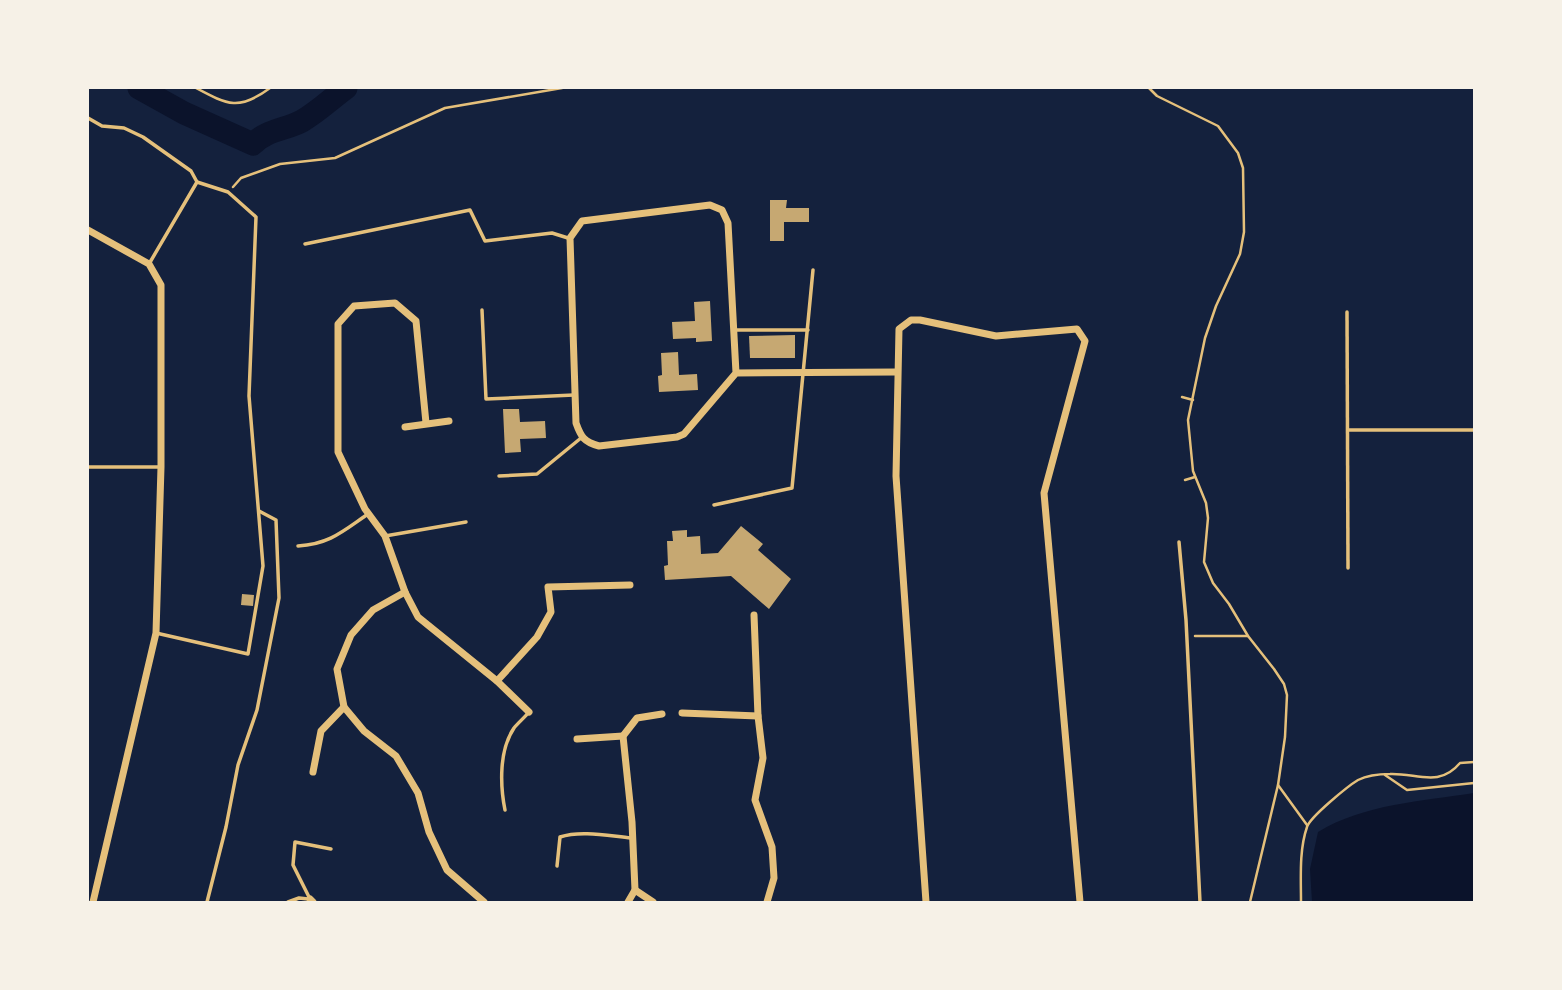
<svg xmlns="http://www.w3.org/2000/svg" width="1562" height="990" font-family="'Archivo Narrow',sans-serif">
  <rect width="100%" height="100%" fill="#14213d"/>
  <!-- water -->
  <path fill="#0b132b" d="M1474,793v109h-162l-2,-33 8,-37c46,-28 105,-31 156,-39z"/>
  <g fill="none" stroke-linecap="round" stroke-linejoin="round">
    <!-- river -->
    <path stroke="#0b132b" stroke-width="23" d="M139,88l45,25 69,31c13,-14 32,-14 49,-23 17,-10 29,-22 44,-33"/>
  </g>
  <!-- building -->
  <g fill="#c6a872">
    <path d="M770,200h17l-1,8h23v14h-25v19h-14z"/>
    <path d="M710,301l2,40 -16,1v-4l-23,1 -1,-17 23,-1 -1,-19z"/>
    <path d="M795,335v23h-45l-1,-22z"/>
    <path d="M678,352l1,23 18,-1 1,16 -39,2 -1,-16 4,-1 -1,-22z"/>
    <path d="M503,409h16l1,13 25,-1 1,17 -26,1 1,13 -16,1z"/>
    <path d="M741,526l22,18 -5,6 33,29 -22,30 -38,-33 -66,4 -1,-14 4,-1 -1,-24h6l-1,-10 15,-1v7l13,-1 1,18 17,-1z"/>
    <path d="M242,594l12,1 -1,11 -12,-1z"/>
  </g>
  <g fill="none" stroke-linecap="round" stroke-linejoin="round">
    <!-- path -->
    <g stroke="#e5c07b" stroke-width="2.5">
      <path d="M196,88c32,17 43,23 74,0"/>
      <path d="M1149,88l8,8 61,30 20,27 5,15 1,64 -4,22 -24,52 -11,32 -17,82 5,51 13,32 2,15 -4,44 9,21 16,21 19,32 26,33 10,15 3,11 -2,42 -7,48 -28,117"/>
      <path d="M233,187l8,-9 39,-14 55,-6 110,-50 117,-20"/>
      <path d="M1182,397l11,3"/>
      <path d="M1185,480l10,-3"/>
      <path d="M1195,636h53"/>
      <path d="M1385,775l22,15 67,-7"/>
      <path d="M1278,785l29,40"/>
      <path d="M1301,902c0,-24 -2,-52 6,-75 3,-10 41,-41 51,-47 10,-5 21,-6 32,-6 27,-1 49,14 70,-11l14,-1"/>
    </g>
    <!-- service -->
    <g stroke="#e5c07b" stroke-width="3.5">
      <path d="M88,118l14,8 22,2 19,9 48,34 6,11 31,10 28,25 -7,179 14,170 -15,88 -92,-21"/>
      <path d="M305,244l165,-34 15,31 67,-8 16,5"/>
      <path d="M149,264l48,-82"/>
      <path d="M482,310l4,89 88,-4"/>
      <path d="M1347,312l1,256"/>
      <path d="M733,330h75"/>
      <path d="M1348,430h126"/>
      <path d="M88,467h71"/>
      <path d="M499,476l38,-2 44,-36"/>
      <path d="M714,505l78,-17 21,-218"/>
      <path d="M385,536l81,-14"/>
      <path d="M1179,542l7,78 14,282"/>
      <path d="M298,546c32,-2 45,-15 70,-32"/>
      <path d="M505,810c-5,-25 -6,-60 9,-82 4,-5 10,-10 15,-16"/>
      <path d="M557,866l3,-29c21,-7 49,-1 71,1"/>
      <path d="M309,897l-16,-32 2,-23 36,7"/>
      <path d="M207,902l19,-75 12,-62 19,-55 22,-112 -3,-78 -17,-9"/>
      <path d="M288,902l11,-4 9,1"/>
    </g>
    <!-- minor -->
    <g stroke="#e5c07b" stroke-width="7">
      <path d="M88,230l61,34 12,21v182l-5,166 -63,269"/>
      <path d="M736,373l-8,-150 -6,-13 -12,-5 -128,16 -12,17 6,185c5,14 8,19 23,23l78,-9 7,-3 52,-61 161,-1"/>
      <path d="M426,423l-10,-102 -21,-18 -41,3 -16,18v128l27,57 20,27 20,56 13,25 79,64 32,31"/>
      <path d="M405,427l44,-6"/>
      <path d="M405,592l-32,18 -22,25 -14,34 7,38 20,24 32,25 22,37 11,39 18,38 37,32"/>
      <path d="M754,615l4,101 5,42 -8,42 17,47 2,31 -7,24"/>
      <path d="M497,681l40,-44 14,-25 -3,-25 82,-2"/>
      <path d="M682,713l76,3"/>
      <path d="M577,739l46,-3"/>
      <path d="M313,772l8,-41 23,-24"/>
      <path d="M635,890l18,12"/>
      <path d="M310,899l3,3"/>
      <path d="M628,902l7,-12 -3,-68 -9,-86 14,-18 25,-4"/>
      <path d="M926,902l-30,-426 3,-147 12,-9h9l76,16 81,-7 8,12 -41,152 36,409"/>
    </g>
  </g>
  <!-- border -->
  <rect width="1562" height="990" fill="none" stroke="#f6f1e7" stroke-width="178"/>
</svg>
